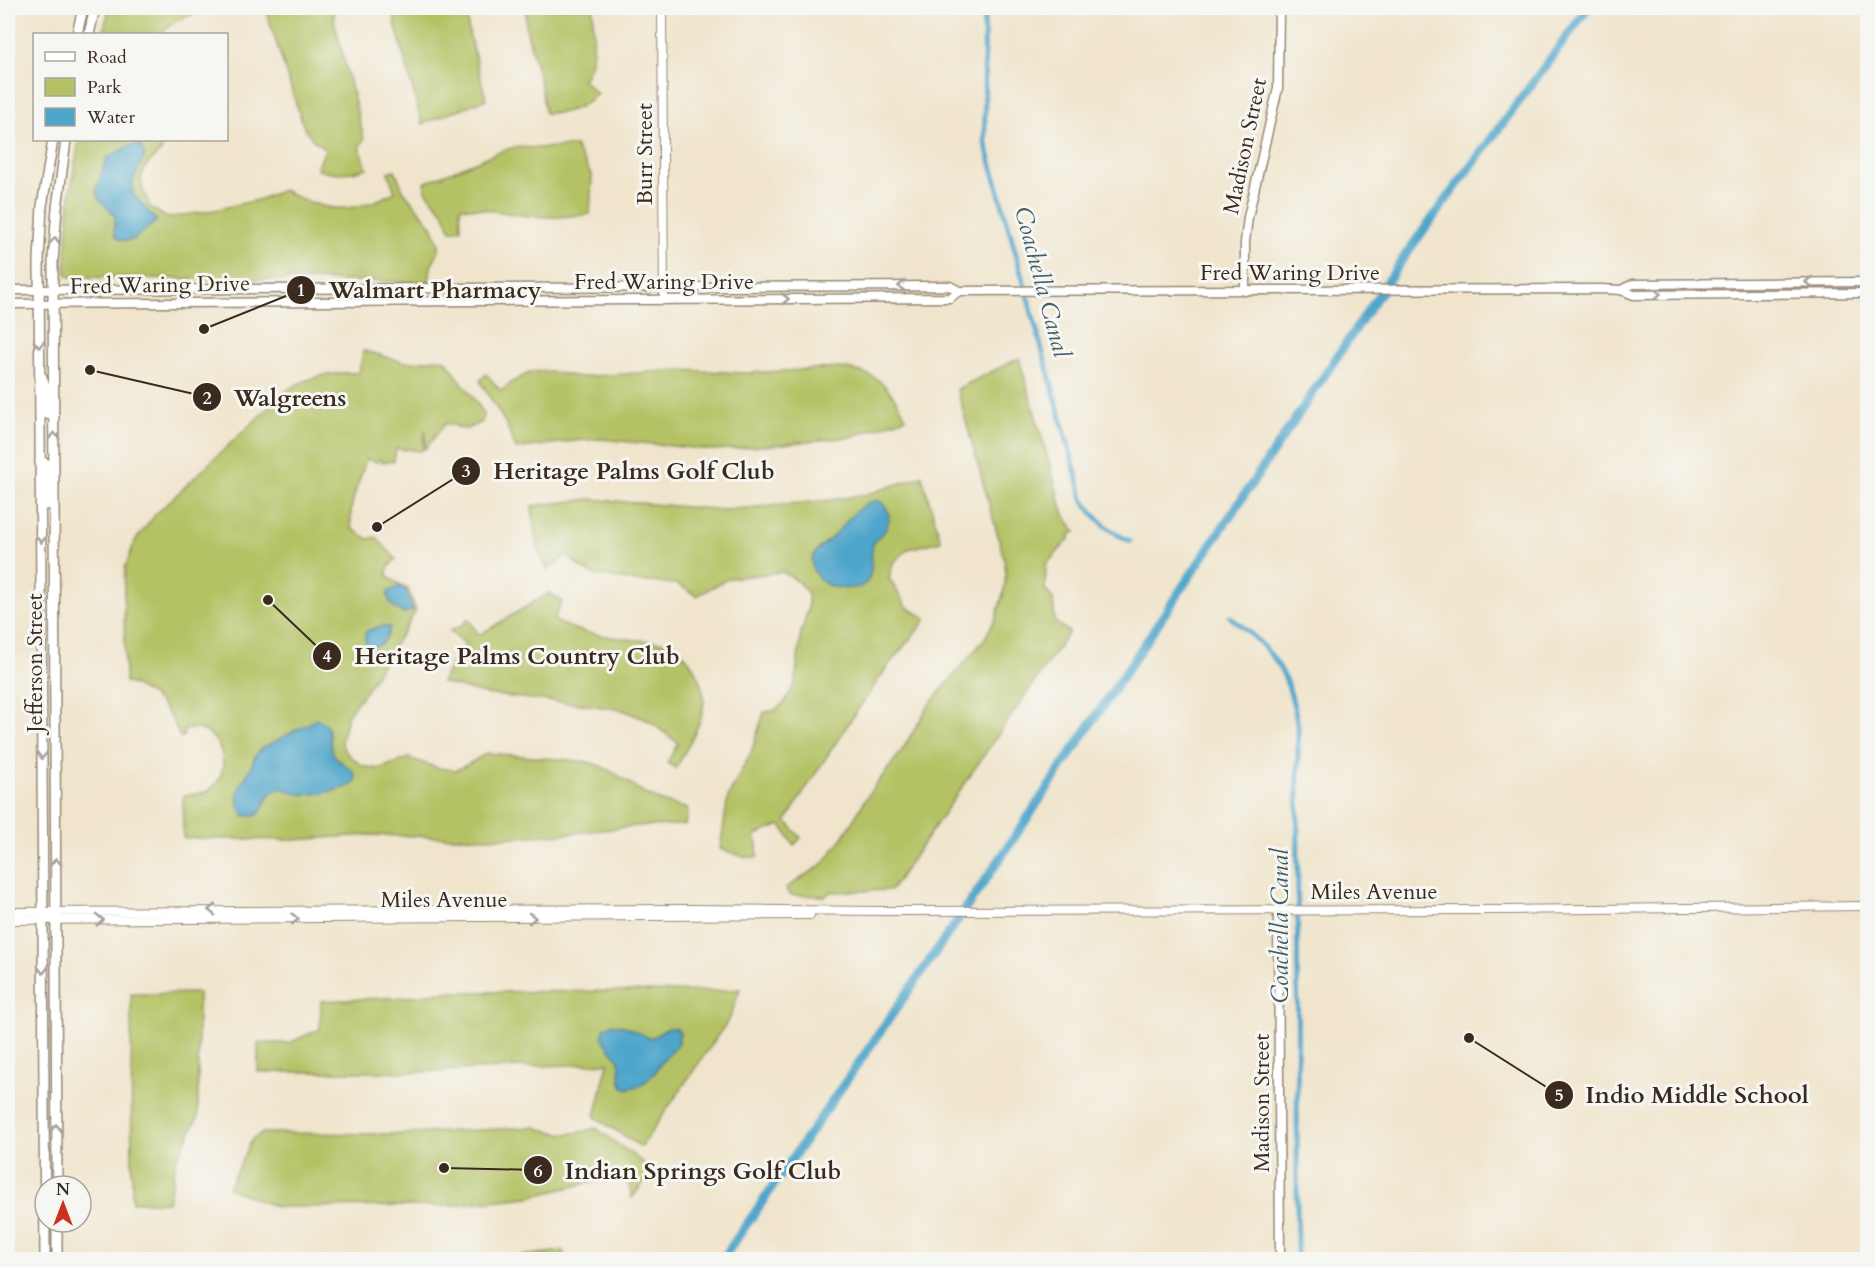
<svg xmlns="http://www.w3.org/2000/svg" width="1875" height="1267" font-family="Cardo,serif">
  <rect width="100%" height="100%" fill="#f6f6f2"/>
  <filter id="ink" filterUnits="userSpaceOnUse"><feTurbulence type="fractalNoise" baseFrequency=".0167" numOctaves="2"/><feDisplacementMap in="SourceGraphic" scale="12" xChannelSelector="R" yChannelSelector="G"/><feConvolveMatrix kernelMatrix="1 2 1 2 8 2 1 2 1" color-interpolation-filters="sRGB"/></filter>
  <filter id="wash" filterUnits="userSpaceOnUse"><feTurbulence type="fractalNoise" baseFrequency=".008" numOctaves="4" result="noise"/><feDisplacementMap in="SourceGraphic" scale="24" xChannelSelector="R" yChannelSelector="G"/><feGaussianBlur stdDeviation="1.35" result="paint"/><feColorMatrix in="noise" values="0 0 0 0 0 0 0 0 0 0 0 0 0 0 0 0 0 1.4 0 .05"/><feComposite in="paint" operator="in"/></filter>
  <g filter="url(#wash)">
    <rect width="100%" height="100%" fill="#f0e5cc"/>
    <!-- green -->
    <g fill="#b4c265" stroke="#787642" stroke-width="1.5">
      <path d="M109,8h94l1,3c-17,5 -31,8 -42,23h-59z"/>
      <path d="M265,8h69v12l30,119 -5,9 8,20c-17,6 -32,7 -50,1l8,-20 -12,-9 -9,-12z"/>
      <path d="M394,8h72l3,25 17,66 -64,25 -27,-101z"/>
      <path d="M526,8h67c0,24 4,51 -10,72l14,14c-16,15 -30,20 -52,19l-4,-27 -15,-58z"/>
      <path d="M79,140h81l2,10 -16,16 -5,11 1,10 8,20 17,11 48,-8 46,-11 22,-9c43,23 68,25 112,2l-7,-20 7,-2 8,20 29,36 7,18v5l-8,18 -2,15 -359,-5 -5,-5 5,-78z"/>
      <path d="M575,146l17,30 -2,38c-20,3 -40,4 -60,2 -24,-2 -46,-8 -70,-9l1,22 -10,2 -8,-19 -17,-21 -2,-8 80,-33 12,-3 23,1z"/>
      <path d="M363,351c16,2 29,10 44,11 13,1 29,-5 39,-2 12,19 27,35 38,54l-2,8c-23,12 -15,6 -36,1l-21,26 1,-17 -1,-1 -2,18 -3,2 -9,-1 -2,-2 -3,2 -10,-2 -2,13 -12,1 -2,-3 -3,3 -11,-3c-6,24 -19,43 -14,70l16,10 8,-2 20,22c-19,17 -4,22 12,29l8,23 -49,78 -19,25 -7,26 3,10 8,8 11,8 15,3 31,-11 29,10 18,2 11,-5 20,-12 102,9c25,8 33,17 54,30 13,9 29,12 45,17l-3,16 -49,1 -71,8 -65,4 -133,-3 -74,5 -110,-2v-42c8,-2 17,-2 24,-5 26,-13 18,-58 -10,-62 -4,-1 -9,1 -13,1l-1,7h-3c-11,-29 -26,-45 -55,-55l-1,-93 1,-21 10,-27 20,-26 131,-124c22,-15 47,-19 73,-18z"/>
      <path d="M1019,358l45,157 12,17 -6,2v4l-24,27 -1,24 8,10 2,23 14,10 -178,258 -61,2 -4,4 -37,-1 -3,-7 37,-24 21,-28 24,-41 33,-43 28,-47 54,-64 13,-23 8,-27 2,-18 -2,-15 -47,-169z"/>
      <path d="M836,368c38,2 54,16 70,50l-56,19 -118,12 -21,1 -110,-11 -28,2 -57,8 -10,-25 -26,-43 6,-7 15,17 11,-9 19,-10 13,-1 37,6 100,-7 66,3z"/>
      <path d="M922,476l19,65 -33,8 -15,14 -4,15 17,28 20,13c-13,18 -28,33 -41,51 -34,49 -68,100 -99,151l15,17 -7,7 -13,-20 -25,10 2,22h-13l-25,-8 8,-52 24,-47 12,-38 9,-1 11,-8 11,-19 6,-51 7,-24v-16l-12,-13 -13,-8 -54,6 -32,18 -20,-12 -43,-3 -39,-6 -12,-6 -17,-14 -18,15c-13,-20 -14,-40 -16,-64l58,-7 135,11 106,-10 37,-6z"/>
      <path d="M549,593l13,8 -8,19c27,15 52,16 83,20 9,1 19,1 28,3 26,8 44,45 37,71 -5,19 -17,37 -26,54l-9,-5 11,-20 -29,-22 -26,-11 -34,-5 -105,-11 -43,-12 14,-23 11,-14 -16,-14 11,-5 7,-7 11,16z"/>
      <path d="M740,989l-10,29 -89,129 -46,-30 13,-54 -190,9h-160v-29h31l31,-14 1,-28 84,-4 38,-5 274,-1z"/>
      <path d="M198,993v124l-22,44 -8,41h-36l-1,-208z"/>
      <path d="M535,1127c28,9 33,9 61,1l53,39 2,6 -19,25 -6,-24 -97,23 -85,9 -168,1 -48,-19 25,-50 10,-5 140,1z"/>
      <path d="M563,1251l3,8h-71z"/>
    </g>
    <!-- water -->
    <g fill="#4ea5cb" stroke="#446874" stroke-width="1.5">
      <path d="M137,144l4,2 4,10 -12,24 -1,13 25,28 -23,18 -9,2c-16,-4 -9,-13 -10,-25l-17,-18 -2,-9 11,-31 22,-12z"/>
      <path d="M877,500c13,6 15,18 8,30 -3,6 -9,7 -12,14 -4,16 5,43 -20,44 -9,1 -19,0 -27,-4 -8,-5 -18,-17 -13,-27 3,-8 13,-14 19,-20 13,-12 26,-34 45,-37z"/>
      <path d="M399,586l7,4 7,21 -10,2c-8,-4 -16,-11 -15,-21z"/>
      <path d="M383,626l7,1 -2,7 -6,10 -10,3v6l-3,1c-6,-20 -9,-24 14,-28z"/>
      <path d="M317,719c19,7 9,23 17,36 7,12 25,11 21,28 -11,7 -42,13 -56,11 -6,-1 -11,-6 -18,-5 -23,2 -10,34 -37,26 -13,-20 -5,-27 5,-44 5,-9 4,-14 11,-22z"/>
      <path d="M612,1024l13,2 24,12 6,-2 13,-8h8l4,5 -3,13 -16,17 -7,11 -14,12 -15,3c-9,-8 -2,-18 -6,-28 -5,-9 -13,-15 -17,-25l3,-9z"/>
    </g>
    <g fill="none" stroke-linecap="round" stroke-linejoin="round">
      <!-- canal -->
      <g stroke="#4ea5cb" stroke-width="5">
        <path d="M984,8l1,133 98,358c10,18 28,34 47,42"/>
        <path d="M1230,617c45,34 60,56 68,111l-1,532"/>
      </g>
      <!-- river -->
      <path stroke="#4ea5cb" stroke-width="9" d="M722,1260l280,-404 404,-602 182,-246"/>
    </g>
  </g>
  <g filter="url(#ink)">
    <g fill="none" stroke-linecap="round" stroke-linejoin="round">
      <!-- tertiary casing -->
      <g stroke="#968875" stroke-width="10">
        <g id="tertiary">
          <path d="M662,8l2,292"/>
          <path d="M8,912l681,-3 191,2 625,-1 363,-4"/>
          <path d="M8,920l802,-5"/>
        </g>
      </g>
      <!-- secondary casing -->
      <g stroke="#968875" stroke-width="11">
        <g id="secondary">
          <path d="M8,290l942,-4 9,5 642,-2 20,1 13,5 234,-2"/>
          <path d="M1621,290l12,-6 235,-2"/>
          <path d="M1245,291v-49l3,-25 30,-129 1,-80"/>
          <path d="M8,304l942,-6 9,-7"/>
          <path d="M1278,910l2,350"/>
        </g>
      </g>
      <!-- primary casing -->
      <g stroke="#968875" stroke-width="12">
        <g id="primary">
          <path d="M77,34l6,-26"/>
          <path d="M89,34l6,-26"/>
          <path d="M42,377l4,12 1,25 7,1"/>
          <path d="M40,461l7,3v41"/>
          <path d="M57,1186l-4,-925 4,-53 9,-68"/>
          <path d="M57,1222v38"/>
          <path d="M45,1260l-6,-1000 3,-54 11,-66"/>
        </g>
      </g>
      <!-- tertiary -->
      <use href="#tertiary" stroke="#fff" stroke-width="8"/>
      <!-- secondary -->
      <use href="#secondary" stroke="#fff" stroke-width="8"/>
      <!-- primary -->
      <use href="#primary" stroke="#fff" stroke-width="9"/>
    </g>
    <!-- one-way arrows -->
    <defs><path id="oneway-chevron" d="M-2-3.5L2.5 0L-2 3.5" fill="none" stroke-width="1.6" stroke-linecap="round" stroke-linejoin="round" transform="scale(1.5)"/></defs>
    <g stroke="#a79f9a">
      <use href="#oneway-chevron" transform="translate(55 241) rotate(-87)"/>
      <use href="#oneway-chevron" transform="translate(1809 282) rotate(180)"/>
      <use href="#oneway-chevron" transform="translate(902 286) rotate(180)"/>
      <use href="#oneway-chevron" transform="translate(1657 294) rotate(-1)"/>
      <use href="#oneway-chevron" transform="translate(785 299)"/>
      <use href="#oneway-chevron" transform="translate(39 344) rotate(90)"/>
      <use href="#oneway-chevron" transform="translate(54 436) rotate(-90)"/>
      <use href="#oneway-chevron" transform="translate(41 539) rotate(89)"/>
      <use href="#oneway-chevron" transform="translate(42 755) rotate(90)"/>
      <use href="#oneway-chevron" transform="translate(56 862) rotate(-91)"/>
      <use href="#oneway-chevron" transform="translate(212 910) rotate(180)"/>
      <use href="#oneway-chevron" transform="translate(532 918)"/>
      <use href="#oneway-chevron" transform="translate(295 919)"/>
      <use href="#oneway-chevron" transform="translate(100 920)"/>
      <use href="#oneway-chevron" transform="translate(43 970) rotate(89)"/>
      <use href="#oneway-chevron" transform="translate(56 1128) rotate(-90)"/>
    </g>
  </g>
  <g text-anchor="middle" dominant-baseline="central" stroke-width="6" stroke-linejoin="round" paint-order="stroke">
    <!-- street labels -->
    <g font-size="22" fill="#3b2a1e" stroke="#f6f6f2">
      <text transform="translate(1245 146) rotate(-78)">Madison Street</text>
      <text transform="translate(645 154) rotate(-90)">Burr Street</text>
      <text x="1290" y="273">Fred Waring Drive</text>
      <text x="664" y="282">Fred Waring Drive</text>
      <text transform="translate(160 285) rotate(-1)">Fred Waring Drive</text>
      <text transform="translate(35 663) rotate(-90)">Jefferson Street</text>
      <text x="1374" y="892">Miles Avenue</text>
      <text x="444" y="900">Miles Avenue</text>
      <text transform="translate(1262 1103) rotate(-90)">Madison Street</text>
    </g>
    <!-- water labels -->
    <g font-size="24" font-style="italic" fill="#435b63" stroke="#f6f6f2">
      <text transform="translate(1042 282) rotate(75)">Coachella Canal</text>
      <text transform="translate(1280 926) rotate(-90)">Coachella Canal</text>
    </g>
  </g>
  <!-- callouts -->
  <path fill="none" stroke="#3b2a1e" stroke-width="2" d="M204 329L301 290M90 370L207 397M377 527L466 471M268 600L327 656M1469 1038L1559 1095M444 1168L538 1170"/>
  <g fill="#3b2a1e" stroke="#f6f6f2" stroke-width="2">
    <circle cx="204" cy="329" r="6"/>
    <circle cx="90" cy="370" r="6"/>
    <circle cx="377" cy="527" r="6"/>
    <circle cx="268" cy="600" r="6"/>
    <circle cx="1469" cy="1038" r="6"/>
    <circle cx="444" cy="1168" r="6"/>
    <circle cx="301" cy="290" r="15"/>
    <circle cx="207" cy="397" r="15"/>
    <circle cx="466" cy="471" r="15"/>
    <circle cx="327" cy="656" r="15"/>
    <circle cx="1559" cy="1095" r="15"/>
    <circle cx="538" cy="1170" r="15"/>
  </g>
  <g font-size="18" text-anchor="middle" font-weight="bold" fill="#fff">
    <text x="301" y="296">1</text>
    <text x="207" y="404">2</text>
    <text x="466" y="477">3</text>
    <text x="327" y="662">4</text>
    <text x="1559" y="1101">5</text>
    <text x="538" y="1177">6</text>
  </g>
  <g font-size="24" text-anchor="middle" font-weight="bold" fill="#3b2a1e" stroke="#f6f6f2" stroke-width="6" stroke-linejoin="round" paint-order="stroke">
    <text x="435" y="298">Walmart Pharmacy</text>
    <text x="290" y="406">Walgreens</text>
    <text x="634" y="479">Heritage Palms Golf Club</text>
    <text x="517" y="664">Heritage Palms Country Club</text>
    <text x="1697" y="1103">Indio Middle School</text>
    <text x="703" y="1179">Indian Springs Golf Club</text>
  </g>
  <!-- margin -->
  <rect width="1875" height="1267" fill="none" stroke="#f6f6f2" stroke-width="30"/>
  <!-- legend -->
  <rect x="33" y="33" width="195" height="108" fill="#f6f6f2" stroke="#aba49d" stroke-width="1.5"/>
  <rect x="45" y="52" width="30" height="9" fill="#ffffff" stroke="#aba49d" stroke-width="1.5"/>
  <text x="87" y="63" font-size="18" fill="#3b2a1e">Road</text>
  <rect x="45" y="78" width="30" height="18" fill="#b4c265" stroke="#aba49d" stroke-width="1.5"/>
  <text x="87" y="93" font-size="18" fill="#3b2a1e">Park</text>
  <rect x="45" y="108" width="30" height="18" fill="#4ea5cb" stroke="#aba49d" stroke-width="1.5"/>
  <text x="87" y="123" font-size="18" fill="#3b2a1e">Water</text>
  <!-- north arrow -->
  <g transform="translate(63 1204)"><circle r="28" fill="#f6f6f2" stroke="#aba49d" stroke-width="1.5"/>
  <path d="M0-4.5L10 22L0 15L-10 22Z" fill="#c8321e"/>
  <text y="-9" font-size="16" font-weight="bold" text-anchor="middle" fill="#3b2a1e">N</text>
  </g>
</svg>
